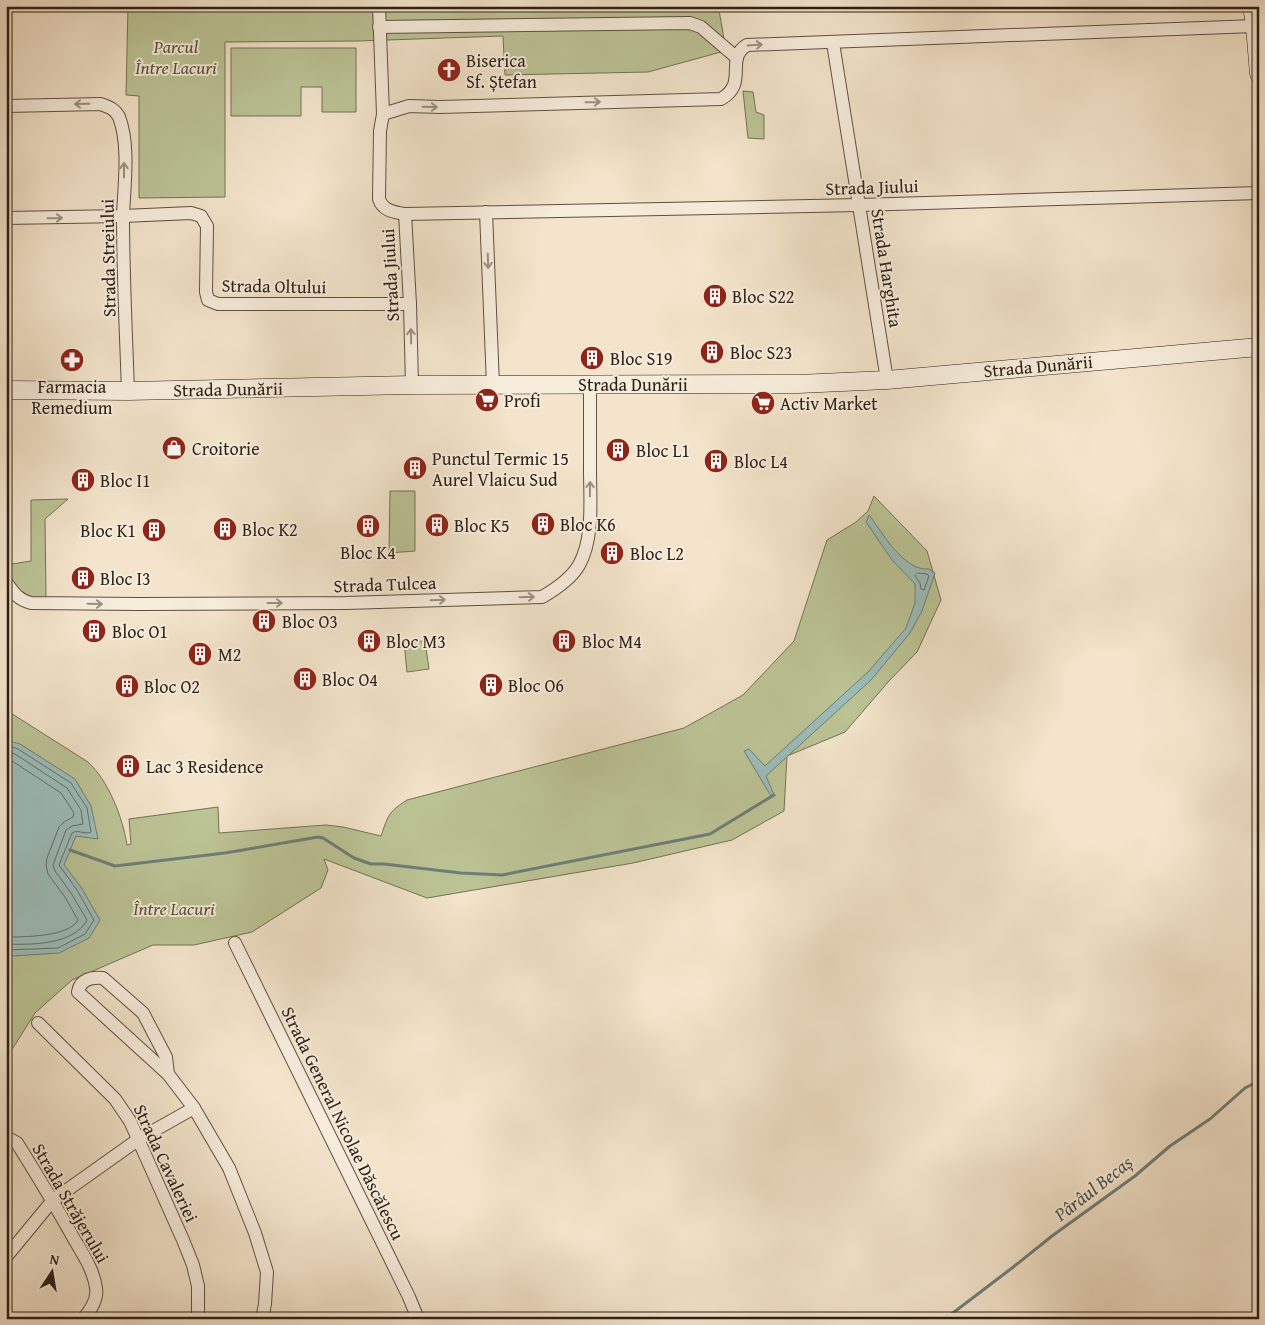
<svg xmlns="http://www.w3.org/2000/svg" width="1265" height="1325" font-family="'Gentium Book Plus',serif">
  <rect width="100%" height="100%" fill="#f3e4cb"/>
  <filter id="stains"><feTurbulence type="fractalNoise" baseFrequency=".004" numOctaves="4"/><feColorMatrix values="0 0 0 0 .2 0 0 0 0 .09 0 0 0 0 .02 0 0 0 .5 -.17"/></filter>
  <radialGradient id="worn" r=".72"><stop offset=".6" stop-color="#630" stop-opacity="0"/><stop offset="1" stop-color="#630" stop-opacity=".3"/></radialGradient>
  <!-- green -->
  <g fill="#bcc496" stroke="#747256">
    <path d="M128,6h570l21,4 5,29 -3,13 -73,20 -143,3 -2,-39 -145,5 -133,1v155l-86,1v-102l-13,-1z"/>
    <path d="M1005,6h39v4l-38,1z"/>
    <path d="M231,48h125v64h-34v-25h-21v29h-70z"/>
    <path d="M743,91l10,1 3,20 8,3v24l-16,-1z"/>
    <path d="M390,491h25v60l-26,2z"/>
    <path d="M874,496l53,55 14,49 -24,52 -28,29 -44,51 -58,24 -3,55 -52,29 -99,23 -206,35 -103,-39 4,11 -7,18 -69,44 -58,13h-41l-81,35 -37,33 -29,46v-349l82,52c20,18 35,56 39,83l4,-1 -2,-25 89,-12 1,26 107,-8 17,2 38,9c7,-20 7,-24 26,-36l277,-72 59,-33 51,-54 33,-101 29,-18 12,-11z"/>
    <path d="M68,499l-23,20 1,79c-5,0 -12,1 -17,0 -8,-2 -23,-24 -23,-33l25,-4v-61z"/>
    <path d="M425,641l4,28 -22,3 -3,-30z"/>
  </g>
  <!-- water -->
  <g fill="#9cbebb" stroke="#6f7e79">
    <path d="M869,515c14,18 34,56 60,54l6,4 -13,38 -12,22 -39,47 -105,96 8,19 -3,1 -27,-45 5,-2 16,17 104,-95 37,-43 9,-25v-19l-23,-24 -26,-38z"/>
    <path d="M6,740l14,4 55,35 16,27 7,33 -22,-3 -12,29 17,22 19,33 -11,18 -30,15 -46,3 -7,-1z"/>
  </g>
  <g fill="none" stroke-linecap="round" stroke-linejoin="round">
    <!-- shore -->
    <g stroke="#646e68" stroke-width="1">
      <path d="M918,573l9,1 2,2 -5,14 -3,-1 -1,-6 -5,-7z"/>
      <path d="M6,745l12,4 53,34 16,25 4,24c-6,3 -13,-3 -19,1l-13,32 18,25 17,30 -9,14 -27,14 -52,2"/>
      <path d="M6,752l9,2 52,34 14,22 2,14 -11,2 -6,4 -13,35 2,6 16,22 16,27c-13,25 -56,25 -81,24"/>
      <path d="M6,759l6,2 49,32 13,20 -1,4 -9,5 -5,5 -12,31 -1,7 2,9 17,23 13,23c-9,17 -55,17 -72,17"/>
    </g>
    <!-- stream -->
    <g stroke="#6f7e79" stroke-width="3">
      <path d="M70,850l45,16 110,-13 93,-16 5,1 31,20 17,6h13l77,9 41,2 208,-41 64,-39"/>
      <path d="M945,1319l67,-51 40,-32 83,-60 35,-30 40,-27 35,-31 14,-7"/>
    </g>
    <!-- street casing -->
    <g stroke="#5e5042" stroke-width="14">
      <g id="street">
        <path d="M379,6l4,108 -3,17 -1,68c4,12 15,13 26,15l454,-9 400,-12"/>
        <path d="M379,27l311,-4 11,4 36,31"/>
        <path d="M833,43l54,337"/>
        <path d="M6,106l95,-2c8,3 14,5 18,13 11,28 5,70 4,99 0,58 3,117 5,175"/>
        <path d="M383,114l26,-8 31,1 281,-8c28,-16 3,-40 26,-54l508,-19"/>
        <path d="M486,212l7,173"/>
        <path d="M405,214l5,90 2,81"/>
        <path d="M6,218l117,-2 68,-3 10,3 6,10 -1,66 2,8 10,4h192"/>
        <path d="M6,582c7,10 12,18 25,21l108,1 207,-1 196,-6c14,-8 29,-18 37,-32 15,-26 11,-67 11,-95 0,-29 0,-57 0,-85"/>
        <path d="M235,943l174,354 9,22"/>
        <path d="M38,1023l77,76 15,22 53,119 10,25 5,21v33"/>
        <path d="M168,1074l-2,-17 -23,-44 -40,-35c-11,-1 -23,1 -25,14l90,82 26,34 35,60 26,65 12,39 -2,32 -3,15"/>
        <path d="M6,1138l4,1 7,4c20,32 39,63 57,96 9,15 20,32 22,49 2,11 -6,23 -13,31"/>
        <path d="M6,1257l47,-57 86,-61 55,-31"/>
      </g>
    </g>
    <!-- secondary casing -->
    <g stroke="#2c1f15" stroke-width="19">
      <g id="secondary">
        <path d="M1252,6l3,20 4,48"/>
        <path d="M6,390l122,1 284,-6 386,-1 89,-4 372,-33"/>
      </g>
    </g>
    <!-- street -->
    <use href="#street" stroke="#f7eddd" stroke-width="12"/>
    <!-- secondary -->
    <use href="#secondary" stroke="#f7eddd" stroke-width="18"/>
  </g>
  <!-- one-way arrows -->
  <defs><path id="oneway-shaft" d="M-6 0H5M1.5-3L5.5 0L1.5 3" fill="none" stroke-width="1.6" stroke-linecap="round" stroke-linejoin="round" transform="scale(1.25)"/></defs>
  <g stroke="#9c9083">
    <use href="#oneway-shaft" transform="translate(755 45) rotate(-4)"/>
    <use href="#oneway-shaft" transform="translate(593 102) rotate(-1)"/>
    <use href="#oneway-shaft" transform="translate(82 104) rotate(179)"/>
    <use href="#oneway-shaft" transform="translate(430 107) rotate(1)"/>
    <use href="#oneway-shaft" transform="translate(124 170) rotate(-90)"/>
    <use href="#oneway-shaft" transform="translate(55 218) rotate(-1)"/>
    <use href="#oneway-shaft" transform="translate(488 261) rotate(88)"/>
    <use href="#oneway-shaft" transform="translate(411 336) rotate(-91)"/>
    <use href="#oneway-shaft" transform="translate(590 489) rotate(-89)"/>
    <use href="#oneway-shaft" transform="translate(527 597) rotate(-2)"/>
    <use href="#oneway-shaft" transform="translate(438 600) rotate(-2)"/>
    <use href="#oneway-shaft" transform="translate(275 603)"/>
    <use href="#oneway-shaft" transform="translate(95 604) rotate(1)"/>
  </g>
  <!-- icons -->
  <defs>
    <g id="church-disc" transform="scale(1.25)"><circle r="9.5" fill="#8f2418" stroke="#f7eddd"/><path d="M-1.2-6h2.4v3.5h3.3v2.4h-3.3V6h-2.4V-.1h-3.3v-2.4h3.3Z" fill="#fff"/></g>
    <g id="building-disc" transform="scale(1.25)"><circle r="9.5" fill="#8f2418" stroke="#f7eddd"/><path d="M-4-6H4V6H1V3H-1V6H-4ZM-2.5-4.3h1.7v1.8h-1.7ZM.8-4.3h1.7v1.8H.8ZM-2.5-1h1.7V.8h-1.7ZM.8-1h1.7V.8H.8Z" fill="#fff"/></g>
    <g id="pharmacy-disc" transform="scale(1.25)"><circle r="9.5" fill="#8f2418" stroke="#f7eddd"/><path d="M-2-6h4v4h4v4h-4v4h-4v-4h-4v-4h4Z" fill="#fff"/></g>
    <g id="supermarket-disc" transform="scale(1.25)"><circle r="9.5" fill="#8f2418" stroke="#f7eddd"/><path d="M-6-5.5h2.5l.6 2H6L4.5 2H-2.5L-4.4-4H-6ZM-1.5 3.2a1.3 1.3 0 1 0 .1 0ZM3 3.2a1.3 1.3 0 1 0 .1 0Z" fill="#fff"/></g>
    <g id="shop-disc" transform="scale(1.25)"><circle r="9.5" fill="#8f2418" stroke="#f7eddd"/><path d="M-5-2.5h2.3a2.7 3.5 0 0 1 5.4 0H5L5.5 6h-11ZM-1.5-2.5h3a1.5 2.3 0 0 0-3 0Z" fill="#fff"/></g>
  </defs>
  <g fill-rule="evenodd">
    <use href="#church-disc" x="449" y="70"/>
    <use href="#building-disc" x="715" y="296"/>
    <use href="#building-disc" x="712" y="352"/>
    <use href="#building-disc" x="592" y="358"/>
    <use href="#pharmacy-disc" x="72" y="360"/>
    <use href="#supermarket-disc" x="487" y="400"/>
    <use href="#supermarket-disc" x="763" y="403"/>
    <use href="#shop-disc" x="174" y="448"/>
    <use href="#building-disc" x="618" y="450"/>
    <use href="#building-disc" x="716" y="461"/>
    <use href="#building-disc" x="415" y="468"/>
    <use href="#building-disc" x="83" y="480"/>
    <use href="#building-disc" x="543" y="524"/>
    <use href="#building-disc" x="437" y="525"/>
    <use href="#building-disc" x="368" y="526"/>
    <use href="#building-disc" x="225" y="529"/>
    <use href="#building-disc" x="154" y="530"/>
    <use href="#building-disc" x="612" y="553"/>
    <use href="#building-disc" x="83" y="578"/>
    <use href="#building-disc" x="264" y="621"/>
    <use href="#building-disc" x="94" y="631"/>
    <use href="#building-disc" x="369" y="641"/>
    <use href="#building-disc" x="564" y="641"/>
    <use href="#building-disc" x="200" y="654"/>
    <use href="#building-disc" x="305" y="679"/>
    <use href="#building-disc" x="491" y="685"/>
    <use href="#building-disc" x="127" y="686"/>
    <use href="#building-disc" x="128" y="766"/>
  </g>
  <g text-anchor="middle" dominant-baseline="central" stroke-width="4" stroke-linejoin="round" paint-order="stroke">
    <!-- park labels -->
    <g font-size="18" font-style="italic" fill="#57513c" stroke="#f7eddd">
      <text x="176" y="46">Parcul<tspan x="176" dy="21">Între Lacuri</tspan></text>
      <text x="174" y="908">Între Lacuri</text>
    </g>
    <!-- poi labels -->
    <g font-size="18" fill="#2c1f15" stroke="#f7eddd" text-anchor="start">
      <text x="466" y="60">Biserica<tspan x="466" dy="21">Sf. Ștefan</tspan></text>
      <text x="732" y="296">Bloc S22</text>
      <text x="730" y="352">Bloc S23</text>
      <text x="610" y="358">Bloc S19</text>
      <text x="72" y="386" text-anchor="middle">Farmacia<tspan x="72" dy="21">Remedium</tspan></text>
      <text x="504" y="400">Profi</text>
      <text x="780" y="403">Activ Market</text>
      <text x="192" y="448">Croitorie</text>
      <text x="636" y="450">Bloc L1</text>
      <text x="432" y="458">Punctul Termic 15<tspan x="432" dy="21">Aurel Vlaicu Sud</tspan></text>
      <text x="734" y="461">Bloc L4</text>
      <text x="100" y="480">Bloc I1</text>
      <text x="560" y="524">Bloc K6</text>
      <text x="454" y="525">Bloc K5</text>
      <text x="242" y="529">Bloc K2</text>
      <text x="136" y="530" text-anchor="end">Bloc K1</text>
      <text x="368" y="552" text-anchor="middle">Bloc K4</text>
      <text x="630" y="553">Bloc L2</text>
      <text x="100" y="578">Bloc I3</text>
      <text x="282" y="621">Bloc O3</text>
      <text x="112" y="631">Bloc O1</text>
      <text x="386" y="641">Bloc M3</text>
      <text x="582" y="641">Bloc M4</text>
      <text x="218" y="654">M2</text>
      <text x="322" y="679">Bloc O4</text>
      <text x="508" y="685">Bloc O6</text>
      <text x="144" y="686">Bloc O2</text>
      <text x="146" y="766">Lac 3 Residence</text>
    </g>
    <!-- street labels -->
    <g font-size="18" fill="#2c1f15" stroke="#f7eddd">
      <text transform="translate(872 187) rotate(-2)">Strada Jiului</text>
      <text transform="translate(108 258) rotate(-91)">Strada Streiului</text>
      <text transform="translate(887 268) rotate(81)">Strada Harghita</text>
      <text transform="translate(390 275) rotate(-93)">Strada Jiului</text>
      <text transform="translate(274 286) rotate(1)">Strada Oltului</text>
      <text transform="translate(1038 366) rotate(-5)">Strada Dunării</text>
      <text x="633" y="384">Strada Dunării</text>
      <text transform="translate(228 389) rotate(-1)">Strada Dunării</text>
      <text transform="translate(385 584) rotate(-2)">Strada Tulcea</text>
      <text transform="translate(343 1123) rotate(64)">Strada General Nicolae Dăscălescu</text>
      <text transform="translate(166 1163) rotate(65)">Strada Cavaleriei</text>
      <text transform="translate(71 1203) rotate(60)">Strada Străjerului</text>
    </g>
    <!-- water labels -->
    <g font-size="19" font-style="italic" fill="#4e4f47" stroke="#f7eddd">
      <text transform="translate(1093 1188) rotate(-38)">Pârâul Becaș</text>
    </g>
  </g>
  <!-- margin -->
  <rect width="1265" height="1325" fill="none" stroke="#f3e4cb" stroke-width="25"/>
  <rect x="8" y="8" width="1250" height="1310" fill="none" stroke="#2c1f15" stroke-width="2.5"/>
  <rect x="12" y="12" width="1240" height="1300" fill="none" stroke="#2c1f15"/>
  <!-- north arrow -->
  <g transform="translate(52 1272) rotate(12)" stroke="#f7eddd" stroke-width="4" paint-order="stroke">
  <path d="M0-4L9 19L0 12L-9 19Z" fill="#2c1f15"/>
  <text y="-8" font-size="14" font-weight="bold" text-anchor="middle" fill="#2c1f15">N</text>
  </g>
  <rect width="100%" height="100%" filter="url(#stains)"/>
  <rect width="100%" height="100%" fill="url(#worn)"/>
</svg>
